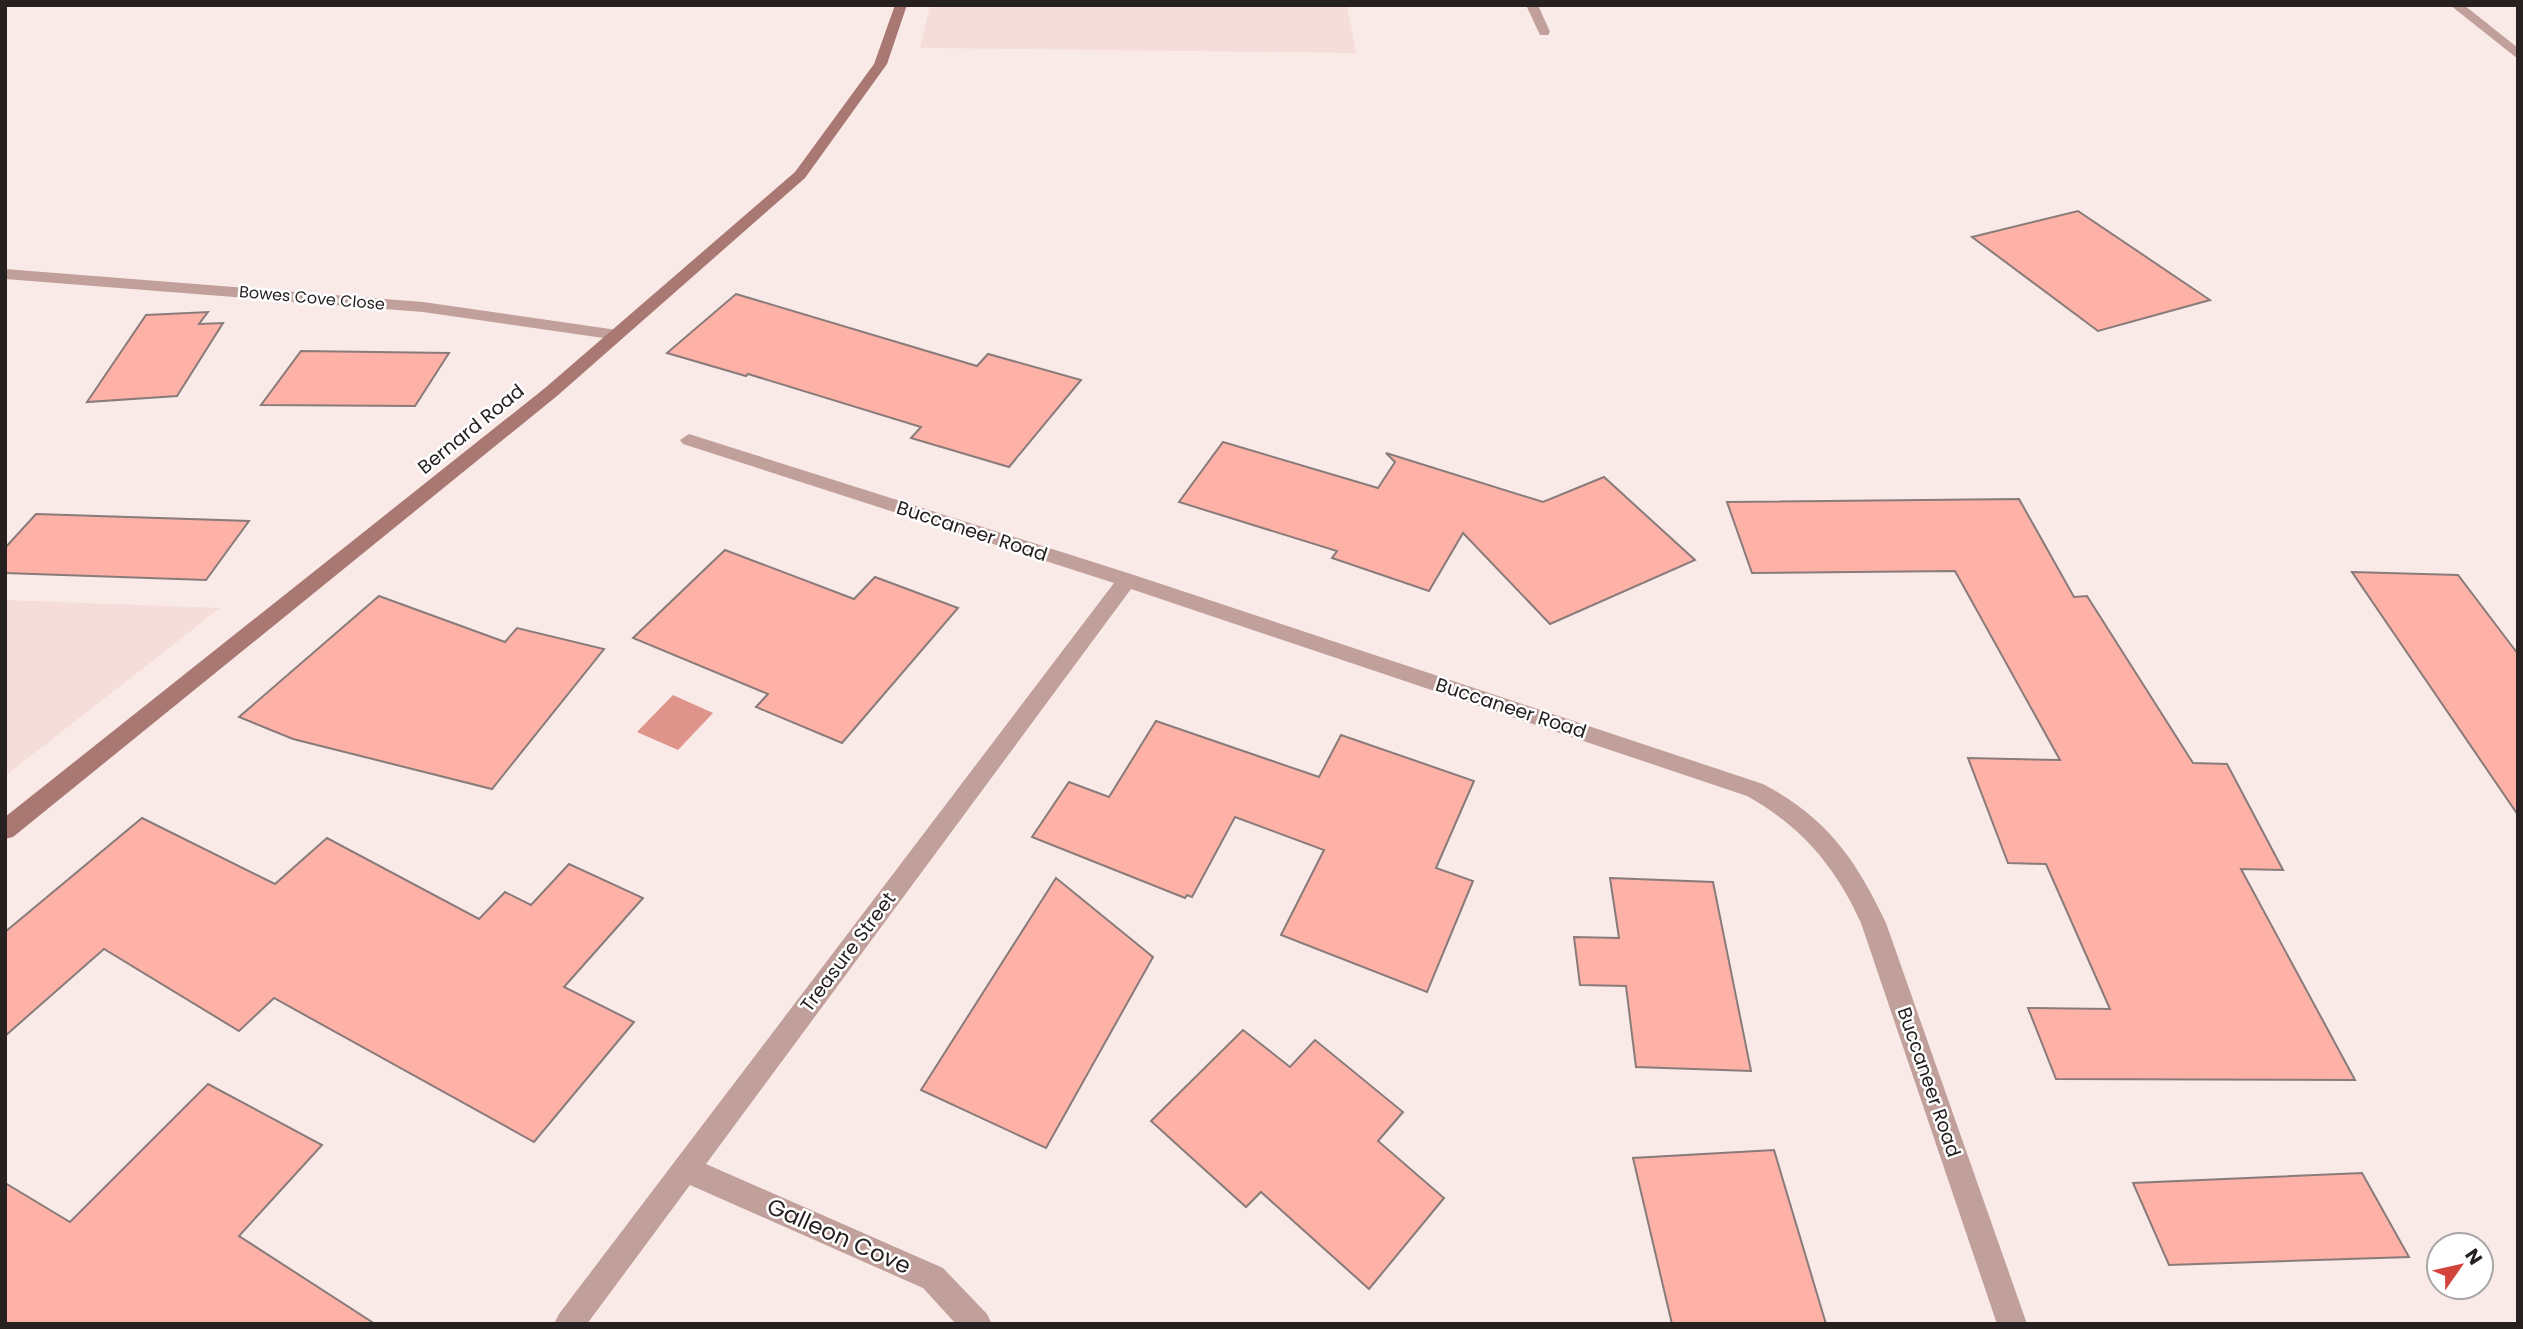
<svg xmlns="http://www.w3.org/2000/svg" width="2523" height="1329" font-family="Poppins,sans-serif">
  <rect width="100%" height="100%" fill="#f9eae8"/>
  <!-- built -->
  <g fill="#f5ddd9">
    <path d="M930,5h417l9,48 -436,-5z"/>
    <path d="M5,600l215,8 -215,168z"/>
  </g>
  <!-- water -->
  <path fill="#df948b" d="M673,695l40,18 -35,37 -41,-18z"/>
  <!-- building -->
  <g fill="#feb1a7" stroke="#887b79" stroke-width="2">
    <path d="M2078,211l132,89 -112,31 -126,-94z"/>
    <path d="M736,294l241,72 11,-12 93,26 -72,87 -98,-29 10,-11 -173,-53 -2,2 -79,-23z"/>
    <path d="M208,312l-9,12 24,-1 -46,73 -90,6 59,-87z"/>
    <path d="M301,351l148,2 -34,53 -154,-1z"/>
    <path d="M1223,442l155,46 17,-26 -9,-9 157,49 61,-25 91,83 -145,64 -87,-91 -34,58 -97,-33 5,-7 -158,-49z"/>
    <path d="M2019,499l55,98 13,-1 106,167 34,1 56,106 -42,-1 114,211 -299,-1 -28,-71 82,1 -64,-145 -38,-1 -40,-105 92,2 -105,-189 -203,2 -25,-71z"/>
    <path d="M36,514l213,7 -43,59 -201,-7v-25z"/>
    <path d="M725,550l129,49 21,-22 83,31 -116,135 -86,-36 12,-13 -135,-56z"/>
    <path d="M2352,572l106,3 60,79v161z"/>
    <path d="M379,596l126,46 12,-14 87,21 -112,140 -199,-50 -54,-22z"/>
    <path d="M1156,721l163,56 22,-42 133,46 -38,87 37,13 -46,111 -146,-57 43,-85 -89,-33 -43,80 -5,-2 -2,3 -153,-61 37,-55 40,15z"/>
    <path d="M142,818l133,66 52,-46 152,81 26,-27 26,13 38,-41 74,34 -79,89 70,35 -100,120 -260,-144 -35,33 -135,-82 -99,87v-104z"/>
    <path d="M1056,878l97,79 -107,191 -125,-58z"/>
    <path d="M1610,878l103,4 38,189 -115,-4 -10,-81 -46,-1 -6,-48 45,1z"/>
    <path d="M1243,1030l47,37 25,-27 88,72 -25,29 66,57 -75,91 -108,-97 -15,15 -95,-86z"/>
    <path d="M208,1084l114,61 -83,91 136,88h-370v-141l65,39z"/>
    <path d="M1774,1150l52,174h-154l-39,-166z"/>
    <path d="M2362,1173l47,84 -240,8 -36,-82z"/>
  </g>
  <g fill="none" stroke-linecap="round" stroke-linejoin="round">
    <!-- street -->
    <g fill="#c19f9a" fill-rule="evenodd">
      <path d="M1526,5h12l12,27 -2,3h-8z"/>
      <path d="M2450,5h14l54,43v11z"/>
      <path d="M5,269l418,33 194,28 8,5 -8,5 -194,-28 -418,-33z"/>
      <path d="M689,434l445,141 629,209c63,33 93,75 123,139l141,401h-30l-136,-401c-25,-56 -60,-97 -114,-127l-616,-207 -425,575 237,104 44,46 5,10h-36l-33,-36 -233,-103 -103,139h-33l5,-10 555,-731 -431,-139 -3,-4z"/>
    </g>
    <!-- secondary -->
    <path fill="#a97872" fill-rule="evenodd" d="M895,5h12l-20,59 -82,114 -248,218 -544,441 -8,2v-22l540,-429 250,-216 79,-108z"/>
  </g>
  <g text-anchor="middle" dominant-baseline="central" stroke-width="5" stroke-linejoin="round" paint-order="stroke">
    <!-- far-street labels -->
    <g font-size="16" fill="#262120" stroke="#fff">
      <text transform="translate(312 298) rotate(5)">Bowes Cove Close</text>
    </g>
    <!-- street labels -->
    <g font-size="19" fill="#262120" stroke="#fff">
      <text transform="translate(471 429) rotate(-39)">Bernard Road</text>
      <text transform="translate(972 531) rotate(18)">Buccaneer Road</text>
      <text transform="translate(1511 708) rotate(18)">Buccaneer Road</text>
      <text transform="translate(848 952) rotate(-53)">Treasure Street</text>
      <text transform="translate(1929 1082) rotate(71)">Buccaneer Road</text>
    </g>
    <!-- near-street labels -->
    <g font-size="23" fill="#262120" stroke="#fff">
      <text transform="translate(839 1236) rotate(24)">Galleon Cove</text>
    </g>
  </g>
  <!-- border -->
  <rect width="2523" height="1329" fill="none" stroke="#262120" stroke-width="14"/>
  <!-- north arrow -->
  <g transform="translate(2460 1266) rotate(56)"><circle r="33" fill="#ffffff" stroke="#a8a6a6" stroke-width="2"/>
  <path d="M0-5L12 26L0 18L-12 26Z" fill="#d3453c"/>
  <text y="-10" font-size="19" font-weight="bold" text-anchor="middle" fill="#262120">N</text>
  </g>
</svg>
